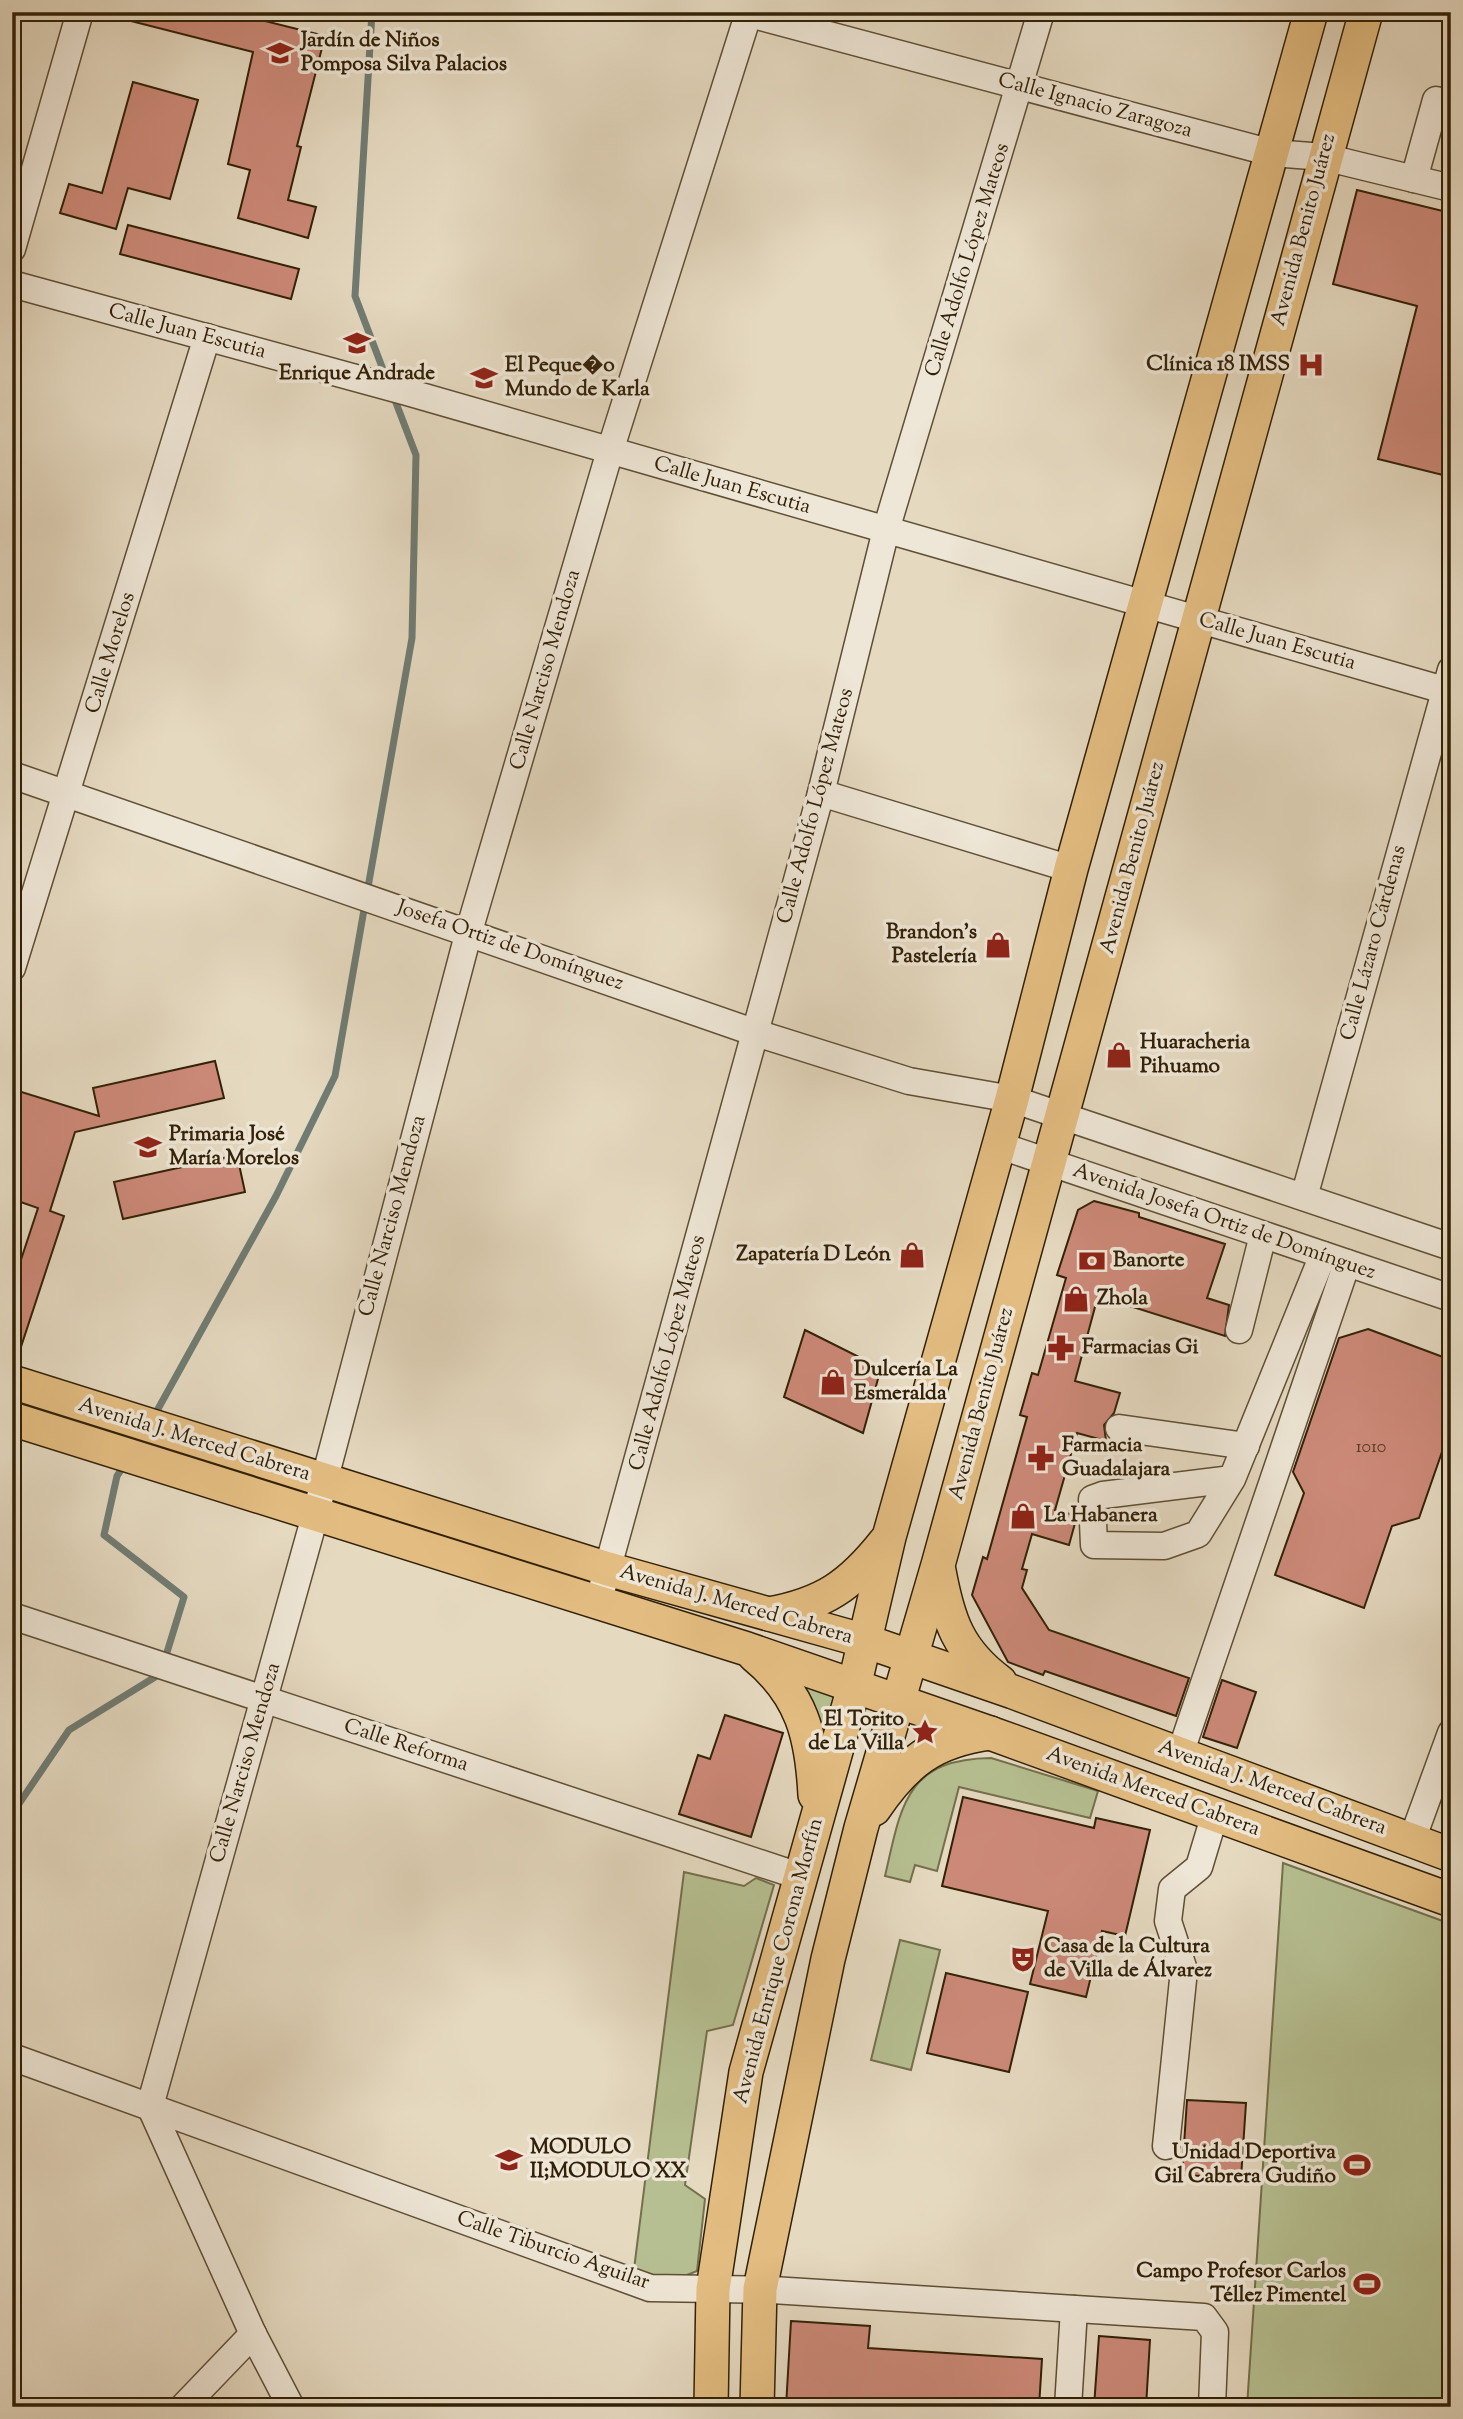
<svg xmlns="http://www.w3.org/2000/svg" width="1463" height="2419" font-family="'Sorts Mill Goudy',serif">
  <rect width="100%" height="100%" fill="#e5d9c0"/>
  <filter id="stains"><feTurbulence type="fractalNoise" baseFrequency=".00286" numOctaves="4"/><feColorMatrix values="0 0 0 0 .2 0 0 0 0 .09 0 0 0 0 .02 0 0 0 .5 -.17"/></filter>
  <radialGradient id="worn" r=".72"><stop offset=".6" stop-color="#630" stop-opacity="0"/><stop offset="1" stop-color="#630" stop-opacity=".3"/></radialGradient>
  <!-- green -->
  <g fill="#b6bf91" stroke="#74704c" stroke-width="2">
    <path d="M792,1675l46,15 -15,55z"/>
    <path d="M991,1758l107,33 -8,27 -131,-31 -22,84 -22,-6 -5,17 -25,-6c16,-69 20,-117 106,-118z"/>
    <path d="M1283,1863l168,61v483h-204z"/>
    <path d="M684,1872l60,14 12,-8 18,7 -41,140 -26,6 -22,154 20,14 -8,72 -25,10 -38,-12z"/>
    <path d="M900,1940l40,10 -29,120 -40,-10z"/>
  </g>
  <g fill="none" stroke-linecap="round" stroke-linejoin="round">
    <!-- stream -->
    <g stroke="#707c73" stroke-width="7">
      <path d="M372,12l-17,284 32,84"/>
      <path d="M367,893l45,-255 4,-183 -23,-60"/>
      <path d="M153,1418l123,-222 59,-120 30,-172"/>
      <path d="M125,1464l-8,12 -13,59 80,62 -20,65"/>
      <path d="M12,1814l57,-84 91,-56"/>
    </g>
  </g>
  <!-- building -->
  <g fill="#cc8978" stroke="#322107" stroke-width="2">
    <path d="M124,12h105l96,24 -28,110 4,1 -13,53 28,7 -8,31 -70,-20 12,-48 -22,-6 25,-112 -130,-33z"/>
    <path d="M133,82l65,18 -28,99 -42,-11 -12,41 -56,-16 9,-29 33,9z"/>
    <path d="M1357,190l94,23v264l-73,-18 39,-153 -84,-22z"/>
    <path d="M128,225l171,44 -8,30 -171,-45z"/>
    <path d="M215,1061l9,37 -149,34 -25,79 14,5 -48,146 -4,-1v-74l26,-79 -26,-9v-110l87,27 -6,-28z"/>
    <path d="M237,1155l8,37 -122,27 -9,-37z"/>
    <path d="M1094,1201l45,12v4l86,27 -18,54 22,7 -4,31 -127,-40 -23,85 45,12 -6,20 -10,12 2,16 -29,-8 -22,77 22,6 -8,29 -37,-11 -10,35 5,1 -5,18 27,42 140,48 -13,38 -131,-45 -2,4 -35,-13 -36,-67 11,-38 4,2 40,-142 -7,-2 12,-42 6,2 28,-97 -9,-3 21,-65z"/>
    <path d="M1368,1329l83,31v66l-32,92 -27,8 -28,82 -89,-33 29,-82 -11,-21 46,-134z"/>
    <path d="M805,1330l76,38 -18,65 -79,-36z"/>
    <path d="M1222,1680l34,12 -19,56 -34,-11z"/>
    <path d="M725,1715l58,18 -32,104 -72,-23 19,-59 12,4z"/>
    <path d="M963,1797l131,31 2,-10 54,12 -25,106 -23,-5 -16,66 -56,-13 18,-73 -106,-25z"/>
    <path d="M946,1973l82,19 -19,80 -82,-19z"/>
    <path d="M1187,2100l59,3 -5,75 -59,-3z"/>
    <path d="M791,2321l79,5 -2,22 174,11 -3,48h-253z"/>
    <path d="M1099,2336l51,4 -4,67h-52z"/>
  </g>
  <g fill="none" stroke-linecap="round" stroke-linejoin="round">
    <!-- minor casing -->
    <g stroke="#5f4f35" stroke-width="29">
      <g id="minor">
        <path d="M742,12l530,141 52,4 127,31"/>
        <path d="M1414,179l22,-79 15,4"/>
        <path d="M12,249l68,-237"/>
        <path d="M12,284l395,108 1044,300"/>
        <path d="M12,775l744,258 153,48 103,18 439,148"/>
        <path d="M821,793l250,76"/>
        <path d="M12,968l195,-631"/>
        <path d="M998,1145l453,153"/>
        <path d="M1304,1197l147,-527"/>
        <path d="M1239,1330l24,-95"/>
        <path d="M1119,1428l127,18"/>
        <path d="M1232,1479l-129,16 -11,4 2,46 70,1 34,-12 34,-55 91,-224"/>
        <path d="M603,1585l218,-792 65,-263 155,-518"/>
        <path d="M12,1616l787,260"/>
        <path d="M1180,1754l167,-491"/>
        <path d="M1412,1840l39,-107"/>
        <path d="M12,2057l638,231 122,2 432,27 11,15 -3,75"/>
        <path d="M1166,2146l18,-176 -16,-49 4,-32 27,-22 16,-53"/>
        <path d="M183,2407l70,-73"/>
        <path d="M291,2407l-38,-73 -103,-228 165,-590 154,-585 141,-480 139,-439"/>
        <path d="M1068,2407l6,-98"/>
      </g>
    </g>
    <!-- major casing -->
    <g stroke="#322107" stroke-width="36">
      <g id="major">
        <path d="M12,1382l596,187 257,72 148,51 438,163"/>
        <path d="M12,1419l735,230 243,84 461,167"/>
        <path d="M939,1571c9,49 19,80 61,111"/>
        <path d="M769,1614c55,-10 82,-29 116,-72"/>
        <path d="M754,1655c48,39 58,81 61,140"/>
        <path d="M874,1809c32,-47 59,-68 116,-76"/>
        <path d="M711,2407l2,-118 33,-217 108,-385 35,-150 123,-438 59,-230 240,-857"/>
        <path d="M757,2407l3,-118 68,-330 33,-131 77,-263 428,-1553"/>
      </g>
    </g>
    <!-- minor -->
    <use href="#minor" stroke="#eee6d6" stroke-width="26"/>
    <!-- major -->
    <use href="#major" stroke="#e2bc80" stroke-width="33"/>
  </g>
  <!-- icons -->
  <defs>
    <g id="school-bare" transform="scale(2.1)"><path d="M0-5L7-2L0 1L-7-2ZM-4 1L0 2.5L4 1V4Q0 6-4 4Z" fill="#8f2418" stroke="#eee6d6" stroke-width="2.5" paint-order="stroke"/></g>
    <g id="hospital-bare" transform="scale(2.1)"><path d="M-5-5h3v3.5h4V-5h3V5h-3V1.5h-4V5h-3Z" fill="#8f2418" stroke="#eee6d6" stroke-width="2.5" paint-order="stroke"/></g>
    <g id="shop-bare" transform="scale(2.1)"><path d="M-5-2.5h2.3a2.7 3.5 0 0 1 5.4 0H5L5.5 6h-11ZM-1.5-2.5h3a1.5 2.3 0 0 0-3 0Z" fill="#8f2418" stroke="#eee6d6" stroke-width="2.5" paint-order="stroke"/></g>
    <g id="bank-bare" transform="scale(2.1)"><path d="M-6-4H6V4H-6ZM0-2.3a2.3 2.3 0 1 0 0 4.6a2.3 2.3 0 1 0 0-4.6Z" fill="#8f2418" stroke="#eee6d6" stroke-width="2.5" paint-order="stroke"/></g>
    <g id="pharmacy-bare" transform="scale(2.1)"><path d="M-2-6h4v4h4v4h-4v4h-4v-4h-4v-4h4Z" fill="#8f2418" stroke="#eee6d6" stroke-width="2.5" paint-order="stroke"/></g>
    <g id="sight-bare" transform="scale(2.1)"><path d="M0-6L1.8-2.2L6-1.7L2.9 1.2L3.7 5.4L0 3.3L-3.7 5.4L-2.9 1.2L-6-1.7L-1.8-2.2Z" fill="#8f2418" stroke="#eee6d6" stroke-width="2.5" paint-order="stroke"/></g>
    <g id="theatre-bare" transform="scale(2.1)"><path d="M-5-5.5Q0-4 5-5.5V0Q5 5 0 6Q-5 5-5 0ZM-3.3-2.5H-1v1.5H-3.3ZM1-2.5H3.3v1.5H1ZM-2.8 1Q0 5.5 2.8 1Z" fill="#8f2418" stroke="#eee6d6" stroke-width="2.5" paint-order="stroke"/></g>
    <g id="stadium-bare" transform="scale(2.1)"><path d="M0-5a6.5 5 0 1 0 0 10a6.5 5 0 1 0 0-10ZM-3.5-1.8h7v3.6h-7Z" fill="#8f2418" stroke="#eee6d6" stroke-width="2.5" paint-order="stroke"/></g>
  </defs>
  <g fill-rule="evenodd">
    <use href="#school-bare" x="280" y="53"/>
    <use href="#school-bare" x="357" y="343"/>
    <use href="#hospital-bare" x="1311" y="365"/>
    <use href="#school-bare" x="484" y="378"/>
    <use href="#shop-bare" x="998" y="945"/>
    <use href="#shop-bare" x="1119" y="1055"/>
    <use href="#school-bare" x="148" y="1147"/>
    <use href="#shop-bare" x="912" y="1255"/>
    <use href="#bank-bare" x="1092" y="1261"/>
    <use href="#shop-bare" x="1076" y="1299"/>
    <use href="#pharmacy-bare" x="1061" y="1348"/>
    <use href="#shop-bare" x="833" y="1382"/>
    <use href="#pharmacy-bare" x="1041" y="1458"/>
    <use href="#shop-bare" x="1023" y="1516"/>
    <use href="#sight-bare" x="925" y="1732"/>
    <use href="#theatre-bare" x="1023" y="1959"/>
    <use href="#school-bare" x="509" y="2160"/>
    <use href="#stadium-bare" x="1357" y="2165"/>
    <use href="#stadium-bare" x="1367" y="2284"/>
  </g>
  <g text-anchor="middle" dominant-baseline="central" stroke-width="7" stroke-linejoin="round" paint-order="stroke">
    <!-- number labels -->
    <g font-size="18" fill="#583b23">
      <text x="1371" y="1448">1010</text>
    </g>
    <!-- poi labels -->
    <g font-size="21" font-weight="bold" fill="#322107" stroke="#eee6d6" text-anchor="start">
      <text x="301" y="41">Jardín de Niños<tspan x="301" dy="24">Pomposa Silva Palacios</tspan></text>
      <text x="1290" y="365" text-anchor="end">Clínica 18 IMSS</text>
      <text x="505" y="366">El Peque�o<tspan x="505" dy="24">Mundo de Karla</tspan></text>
      <text x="357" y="374" text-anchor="middle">Enrique Andrade</text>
      <text x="977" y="933" text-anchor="end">Brandon's<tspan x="977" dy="24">Pastelería</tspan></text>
      <text x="1140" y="1043">Huaracheria<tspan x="1140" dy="24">Pihuamo</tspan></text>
      <text x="169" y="1135">Primaria José<tspan x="169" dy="24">María Morelos</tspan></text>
      <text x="891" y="1255" text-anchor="end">Zapatería D León</text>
      <text x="1113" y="1261">Banorte</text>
      <text x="1097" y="1299">Zhola</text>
      <text x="1082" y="1348">Farmacias Gi</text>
      <text x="854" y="1370">Dulcería La<tspan x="854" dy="24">Esmeralda</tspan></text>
      <text x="1062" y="1446">Farmacia<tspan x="1062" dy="24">Guadalajara</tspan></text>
      <text x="1044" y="1516">La Habanera</text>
      <text x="904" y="1720" text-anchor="end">El Torito<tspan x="904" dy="24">de La Villa</tspan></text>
      <text x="1044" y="1947">Casa de la Cultura<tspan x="1044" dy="24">de Villa de Álvarez</tspan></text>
      <text x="530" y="2148">MODULO<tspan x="530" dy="24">II;MODULO XX</tspan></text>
      <text x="1336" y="2153" text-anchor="end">Unidad Deportiva<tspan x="1336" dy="24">Gil Cabrera Gudiño</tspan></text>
      <text x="1346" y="2272" text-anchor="end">Campo Profesor Carlos<tspan x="1346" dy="24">Téllez Pimentel</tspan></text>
    </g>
    <!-- street labels -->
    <g font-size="21" fill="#322107" stroke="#eee6d6">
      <text transform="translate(1095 106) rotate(15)">Calle Ignacio Zaragoza</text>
      <text transform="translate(1304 230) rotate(-75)">Avenida Benito Juárez</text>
      <text transform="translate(968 260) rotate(-73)">Calle Adolfo López Mateos</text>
      <text transform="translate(187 332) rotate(15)">Calle Juan Escutia</text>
      <text transform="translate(732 486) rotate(16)">Calle Juan Escutia</text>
      <text transform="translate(1277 642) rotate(16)">Calle Juan Escutia</text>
      <text transform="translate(111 653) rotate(-73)">Calle Morelos</text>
      <text transform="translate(546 670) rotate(-74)">Calle Narciso Mendoza</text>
      <text transform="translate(816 806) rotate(-75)">Calle Adolfo López Mateos</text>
      <text transform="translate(1133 858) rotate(-75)">Avenida Benito Juárez</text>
      <text transform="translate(1374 943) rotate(-75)">Calle Lázaro Cárdenas</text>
      <text transform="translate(510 946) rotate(19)">Josefa Ortiz de Domínguez</text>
      <text transform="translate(393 1216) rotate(-75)">Calle Narciso Mendoza</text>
      <text transform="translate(1224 1222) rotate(19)">Avenida Josefa Ortiz de Domínguez</text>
      <text transform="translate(668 1353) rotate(-75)">Calle Adolfo López Mateos</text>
      <text transform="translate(982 1404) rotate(-75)">Avenida Benito Juárez</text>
      <text transform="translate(194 1440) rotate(17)">Avenida J. Merced Cabrera</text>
      <text transform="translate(736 1605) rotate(16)">Avenida J. Merced Cabrera</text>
      <text transform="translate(406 1746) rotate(18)">Calle Reforma</text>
      <text transform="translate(246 1763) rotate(-74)">Calle Narciso Mendoza</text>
      <text transform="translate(1272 1788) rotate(20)">Avenida J. Merced Cabrera</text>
      <text transform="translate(1153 1792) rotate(20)">Avenida Merced Cabrera</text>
      <text transform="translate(779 1961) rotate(-75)">Avenida Enrique Corona Morfín</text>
      <text transform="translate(553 2251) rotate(19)">Calle Tiburcio Aguilar</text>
    </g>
  </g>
  <!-- margin -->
  <rect width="1463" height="2419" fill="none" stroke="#e5d9c0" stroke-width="42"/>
  <rect x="14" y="14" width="1435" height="2391" fill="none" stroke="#322107" stroke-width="3.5"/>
  <rect x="21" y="21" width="1421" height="2377" fill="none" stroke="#322107" stroke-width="2"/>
  <rect width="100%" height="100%" filter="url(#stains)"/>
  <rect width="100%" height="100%" fill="url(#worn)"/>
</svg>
